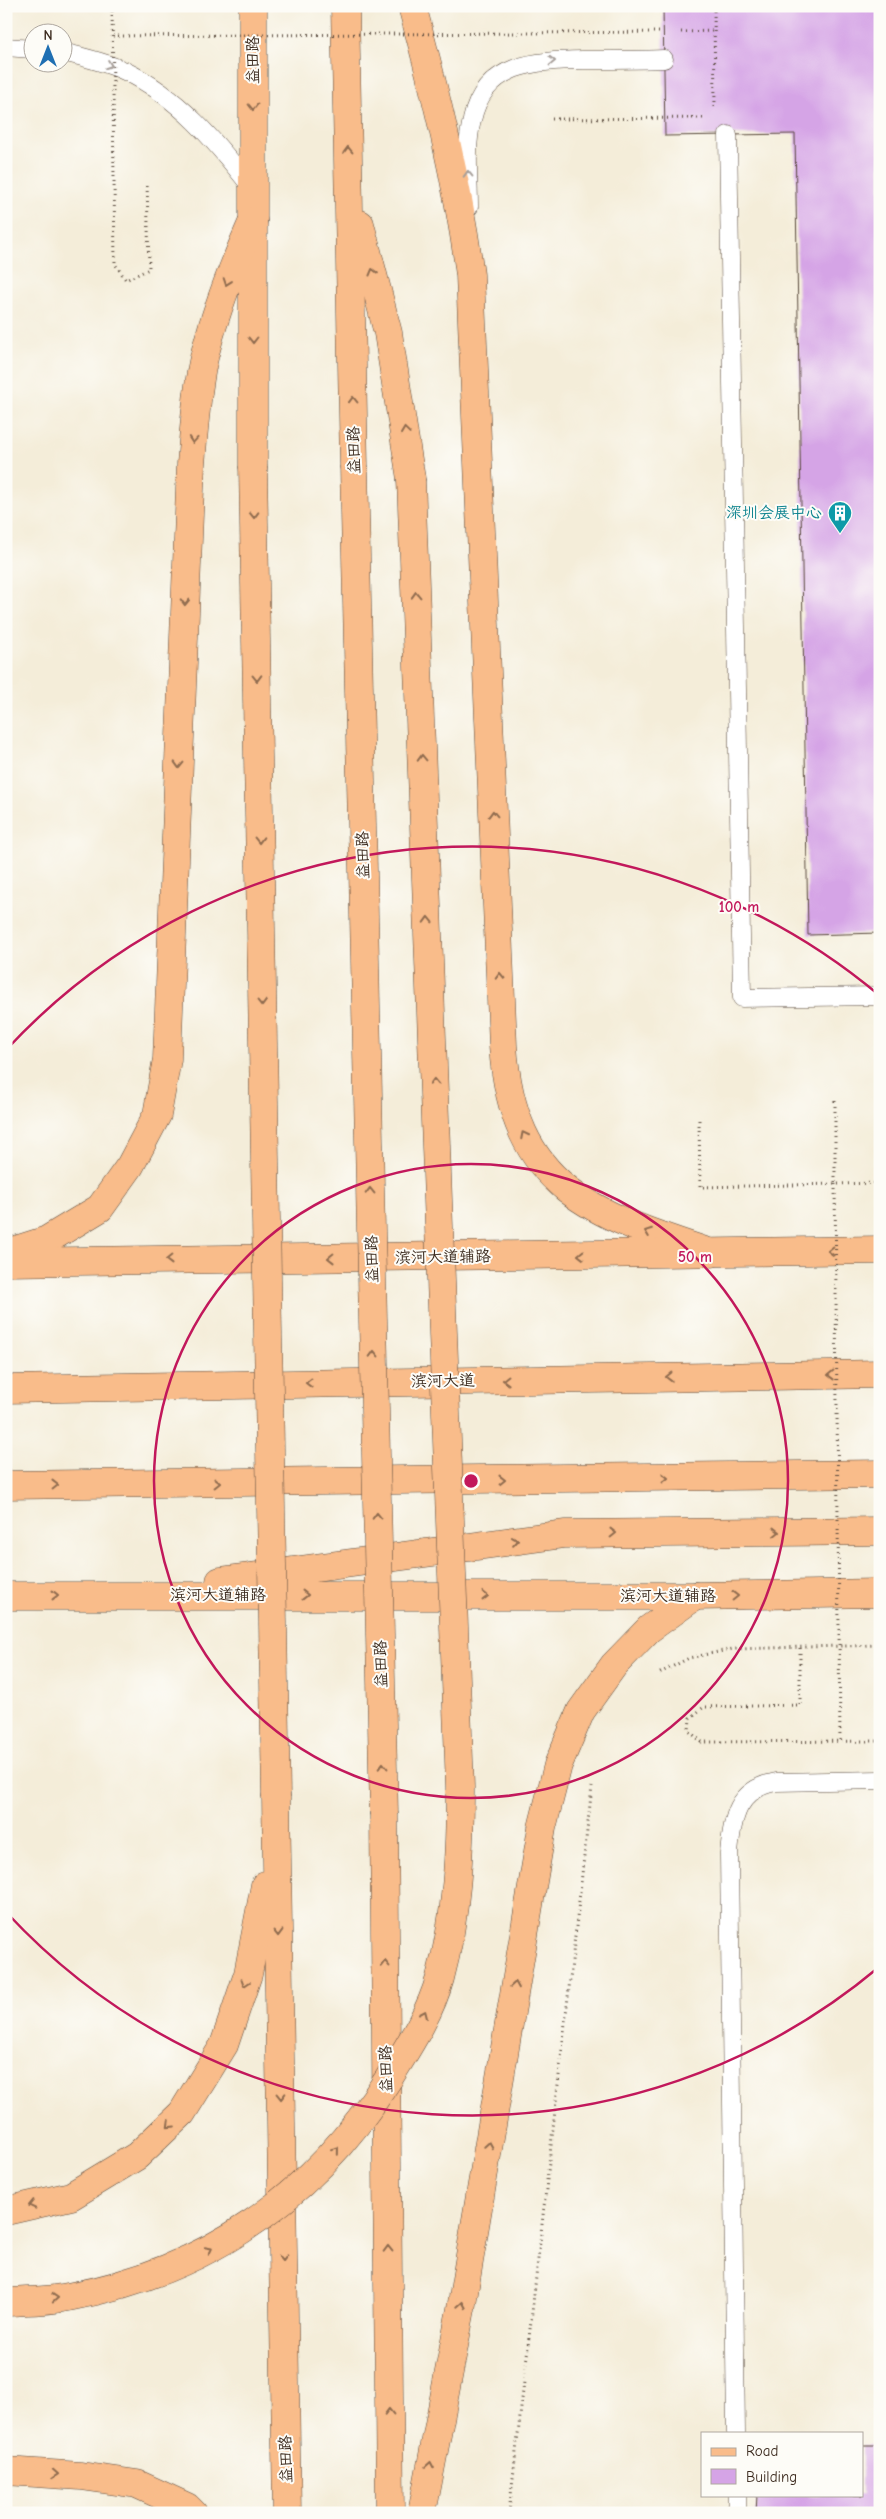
<svg xmlns="http://www.w3.org/2000/svg" width="886" height="2519" font-family="'Comic Neue','LXGW WenKai TC',sans-serif">
  <rect width="100%" height="100%" fill="#fdfcf7"/>
  <filter id="ink" filterUnits="userSpaceOnUse"><feTurbulence type="fractalNoise" baseFrequency=".02" numOctaves="2"/><feDisplacementMap in="SourceGraphic" scale="10" xChannelSelector="R" yChannelSelector="G"/><feConvolveMatrix kernelMatrix="1 2 1 2 8 2 1 2 1" color-interpolation-filters="sRGB"/></filter>
  <filter id="wash" filterUnits="userSpaceOnUse"><feTurbulence type="fractalNoise" baseFrequency=".0096" numOctaves="4" result="noise"/><feDisplacementMap in="SourceGraphic" scale="20" xChannelSelector="R" yChannelSelector="G"/><feGaussianBlur stdDeviation="1.12" result="paint"/><feColorMatrix in="noise" values="0 0 0 0 0 0 0 0 0 0 0 0 0 0 0 0 0 1.4 0 .05"/><feComposite in="paint" operator="in"/></filter>
  <g filter="url(#wash)">
    <rect width="100%" height="100%" fill="#f4edd9"/>
    <g id="blocks">
      <!-- building -->
      <g fill="#d5a4e6">
        <path d="M663,6h217v927l-72,2 -13,-801 -130,2z"/>
        <path d="M862,2445h18v68h-124l1,-18h105z"/>
      </g>
    </g>
  </g>
  <g filter="url(#ink)">
    <use href="#blocks" fill-opacity="0" stroke="#57473a" stroke-width="1"/>
    <g fill="none" stroke-linecap="round" stroke-linejoin="round">
      <!-- lane casing -->
      <g stroke="#57473a" stroke-width="19">
        <g id="lane">
          <path d="M6,47l26,2"/>
          <path d="M62,52c22,5 43,10 63,19 53,25 92,72 127,117"/>
          <path d="M728,135l14,863 138,-2"/>
          <path d="M469,207c0,-29 -4,-59 3,-87 13,-60 67,-59 116,-60 25,0 51,0 76,-1"/>
          <path d="M736,2433l-7,-579c3,-36 8,-65 47,-72l104,-2"/>
          <path d="M737,2495v18"/>
        </g>
      </g>
      <!-- primary casing -->
      <g stroke="#57473a" stroke-width="29">
        <g id="primary">
          <path d="M345,6l9,460"/>
          <path d="M412,6c24,89 46,177 58,269l33,771c10,142 89,168 208,207"/>
          <path d="M360,224l28,109 23,146"/>
          <path d="M253,466v-460"/>
          <path d="M6,1253l41,-13 53,-32 30,-42 27,-51 10,-56 24,-595c3,-34 5,-69 12,-102 11,-49 30,-96 50,-141"/>
          <path d="M6,1262l874,-12"/>
          <path d="M220,1581l344,-47 316,-3"/>
          <path d="M6,1596h689l185,-3"/>
          <path d="M276,1797l11,716"/>
          <path d="M384,1815l6,698"/>
          <path d="M6,2211l65,-15 66,-40 45,-43 42,-68 24,-71 17,-89"/>
          <path d="M6,2471l75,5 56,8 50,23 6,6"/>
          <path d="M422,2513l39,-204 81,-481 16,-63 23,-54 33,-46 35,-36 46,-33"/>
        </g>
      </g>
      <!-- highway casing -->
      <g stroke="#57473a" stroke-width="29">
        <g id="highway">
          <path d="M6,1389l874,-15"/>
          <path d="M6,1485l874,-11"/>
        </g>
      </g>
      <!-- path -->
      <g stroke="#57473a" stroke-width="3" stroke-dasharray="1 4" stroke-linecap="butt">
        <path d="M714,6l1,102"/>
        <path d="M681,32l33,-1"/>
        <path d="M552,119l151,-1"/>
        <path d="M835,1101v83"/>
        <path d="M699,1120l1,67 180,-4"/>
        <path d="M878,1646l2,58"/>
        <path d="M800,1648v57l-96,2 -14,11 -1,13 13,11 178,-1"/>
        <path d="M660,1673l29,-15 44,-9 147,-4"/>
        <path d="M509,2513l83,-726"/>
      </g>
      <!-- lane -->
      <use href="#lane" stroke="#fff" stroke-width="18"/>
      <!-- primary -->
      <use href="#primary" stroke="#f9bc8a" stroke-width="28"/>
      <!-- highway -->
      <use href="#highway" stroke="#f9bc8a" stroke-width="28"/>
      <!-- primary-bridge casing -->
      <g stroke="#57473a" stroke-width="29" stroke-linecap="butt">
        <g id="primary-bridge">
          <path d="M253,466l23,1331"/>
          <path d="M354,466l30,1349"/>
          <path d="M6,2302c20,-1 42,-1 62,-5 140,-26 245,-99 321,-219 19,-31 41,-64 51,-100 17,-63 20,-126 20,-191l-49,-1308"/>
        </g>
      </g>
      <!-- path-bridge -->
      <g stroke="#57473a" stroke-width="3" stroke-dasharray="1 4" stroke-linecap="butt">
        <path d="M112,6l3,258 11,16 23,-11 -2,-87"/>
        <path d="M113,36l550,-4"/>
        <path d="M835,1184l5,557"/>
      </g>
      <!-- primary-bridge -->
      <use href="#primary-bridge" stroke="#f9bc8a" stroke-width="28"/>
    </g>
    <!-- one-way arrows -->
    <defs><path id="oneway-chevron" d="M-2-3.5L2.5 0L-2 3.5" fill="none" stroke-width="1.6" stroke-linecap="round" stroke-linejoin="round" transform="scale(1.25)"/></defs>
    <g stroke="#a79f9a">
      <use href="#oneway-chevron" transform="translate(552 61) rotate(-1)"/>
      <use href="#oneway-chevron" transform="translate(109 65) rotate(20)"/>
      <use href="#oneway-chevron" transform="translate(468 174) rotate(-91)"/>
    </g>
    <g stroke="#906c4f">
      <use href="#oneway-chevron" transform="translate(253 107) rotate(90)"/>
      <use href="#oneway-chevron" transform="translate(348 150) rotate(-91)"/>
      <use href="#oneway-chevron" transform="translate(373 272) rotate(-105)"/>
      <use href="#oneway-chevron" transform="translate(227 282) rotate(109)"/>
      <use href="#oneway-chevron" transform="translate(253 340) rotate(90)"/>
      <use href="#oneway-chevron" transform="translate(353 400) rotate(-91)"/>
      <use href="#oneway-chevron" transform="translate(405 431) rotate(-98)"/>
      <use href="#oneway-chevron" transform="translate(193 440) rotate(95)"/>
      <use href="#oneway-chevron" transform="translate(254 515) rotate(89)"/>
      <use href="#oneway-chevron" transform="translate(416 595) rotate(-92)"/>
      <use href="#oneway-chevron" transform="translate(185 602) rotate(92)"/>
      <use href="#oneway-chevron" transform="translate(257 678) rotate(89)"/>
      <use href="#oneway-chevron" transform="translate(422 758) rotate(-92)"/>
      <use href="#oneway-chevron" transform="translate(179 765) rotate(92)"/>
      <use href="#oneway-chevron" transform="translate(493 814) rotate(-92)"/>
      <use href="#oneway-chevron" transform="translate(259 840) rotate(89)"/>
      <use href="#oneway-chevron" transform="translate(428 920) rotate(-92)"/>
      <use href="#oneway-chevron" transform="translate(500 976) rotate(-92)"/>
      <use href="#oneway-chevron" transform="translate(262 1003) rotate(89)"/>
      <use href="#oneway-chevron" transform="translate(434 1082) rotate(-92)"/>
      <use href="#oneway-chevron" transform="translate(524 1135) rotate(-117)"/>
      <use href="#oneway-chevron" transform="translate(370 1191) rotate(-91)"/>
      <use href="#oneway-chevron" transform="translate(648 1232) rotate(-159)"/>
      <use href="#oneway-chevron" transform="translate(831 1251) rotate(179)"/>
      <use href="#oneway-chevron" transform="translate(581 1255) rotate(179)"/>
      <use href="#oneway-chevron" transform="translate(331 1258) rotate(179)"/>
      <use href="#oneway-chevron" transform="translate(169 1260) rotate(179)"/>
      <use href="#oneway-chevron" transform="translate(374 1354) rotate(-91)"/>
      <use href="#oneway-chevron" transform="translate(831 1375) rotate(179)"/>
      <use href="#oneway-chevron" transform="translate(669 1377) rotate(179)"/>
      <use href="#oneway-chevron" transform="translate(506 1380) rotate(179)"/>
      <use href="#oneway-chevron" transform="translate(309 1383) rotate(179)"/>
      <use href="#oneway-chevron" transform="translate(665 1478) rotate(-1)"/>
      <use href="#oneway-chevron" transform="translate(502 1480) rotate(-1)"/>
      <use href="#oneway-chevron" transform="translate(217 1483) rotate(-1)"/>
      <use href="#oneway-chevron" transform="translate(55 1485) rotate(-1)"/>
      <use href="#oneway-chevron" transform="translate(377 1516) rotate(-91)"/>
      <use href="#oneway-chevron" transform="translate(776 1532) rotate(-1)"/>
      <use href="#oneway-chevron" transform="translate(613 1533) rotate(-1)"/>
      <use href="#oneway-chevron" transform="translate(515 1541) rotate(-8)"/>
      <use href="#oneway-chevron" transform="translate(55 1595)"/>
      <use href="#oneway-chevron" transform="translate(305 1595)"/>
      <use href="#oneway-chevron" transform="translate(485 1596)"/>
      <use href="#oneway-chevron" transform="translate(735 1596) rotate(-1)"/>
      <use href="#oneway-chevron" transform="translate(383 1766) rotate(-91)"/>
      <use href="#oneway-chevron" transform="translate(278 1933) rotate(89)"/>
      <use href="#oneway-chevron" transform="translate(385 1964) rotate(-91)"/>
      <use href="#oneway-chevron" transform="translate(245 1983) rotate(108)"/>
      <use href="#oneway-chevron" transform="translate(515 1985) rotate(-81)"/>
      <use href="#oneway-chevron" transform="translate(424 2014) rotate(-66)"/>
      <use href="#oneway-chevron" transform="translate(281 2096) rotate(89)"/>
      <use href="#oneway-chevron" transform="translate(170 2125) rotate(136)"/>
      <use href="#oneway-chevron" transform="translate(489 2145) rotate(-81)"/>
      <use href="#oneway-chevron" transform="translate(336 2150) rotate(-51)"/>
      <use href="#oneway-chevron" transform="translate(32 2205) rotate(167)"/>
      <use href="#oneway-chevron" transform="translate(388 2249) rotate(-91)"/>
      <use href="#oneway-chevron" transform="translate(209 2250) rotate(-27)"/>
      <use href="#oneway-chevron" transform="translate(283 2258) rotate(89)"/>
      <use href="#oneway-chevron" transform="translate(55 2298) rotate(-4)"/>
      <use href="#oneway-chevron" transform="translate(462 2305) rotate(-80)"/>
      <use href="#oneway-chevron" transform="translate(389 2412) rotate(-91)"/>
      <use href="#oneway-chevron" transform="translate(430 2465) rotate(-80)"/>
      <use href="#oneway-chevron" transform="translate(55 2474) rotate(4)"/>
    </g>
  </g>
  <!-- distance rings -->
  <g fill="none" stroke="#c2185b" stroke-width="2.5">
    <circle cx="471" cy="1481" r="317"/>
    <path d="M879 1967A634 634 0 0 1 7 1913M7 1049A634 634 0 0 1 879 995"/>
  </g>
  <!-- icons -->
  <defs>
    <g id="building-pin" transform="scale(1.25)"><path d="M0 17L-7.5 6A9.5 9.5 0 1 1 7.5 6Z" fill="#0f9aa8" stroke="#fdfcf7"/><path d="M-4-6H4V6H1V3H-1V6H-4ZM-2.5-4.3h1.7v1.8h-1.7ZM.8-4.3h1.7v1.8H.8ZM-2.5-1h1.7V.8h-1.7ZM.8-1h1.7V.8H.8Z" fill="#fff"/></g>
  </defs>
  <g fill-rule="evenodd">
    <use href="#building-pin" x="840" y="513"/>
  </g>
  <g text-anchor="middle" dominant-baseline="central" stroke-width="4" stroke-linejoin="round" paint-order="stroke">
    <!-- street labels -->
    <g font-size="16" fill="#3b2a1e" stroke="#fdfcf7">
      <text transform="translate(253 60) rotate(-90)">益田路</text>
      <text transform="translate(354 450) rotate(-91)">益田路</text>
      <text transform="translate(363 855) rotate(-91)">益田路</text>
      <text transform="translate(443 1257) rotate(-1)">滨河大道辅路</text>
      <text transform="translate(372 1259) rotate(-91)">益田路</text>
      <text transform="translate(443 1381) rotate(-1)">滨河大道</text>
      <text x="218" y="1595">滨河大道辅路</text>
      <text x="668" y="1596">滨河大道辅路</text>
      <text transform="translate(381 1664) rotate(-91)">益田路</text>
      <text transform="translate(386 2069) rotate(-91)">益田路</text>
      <text transform="translate(286 2459) rotate(-91)">益田路</text>
    </g>
    <!-- culture labels -->
    <g font-size="16" fill="#0d838f" stroke="#fdfcf7" text-anchor="end">
      <text x="822" y="513">深圳会展中心</text>
    </g>
  </g>
  <circle cx="471" cy="1481" r="8" fill="#c2185b" stroke="#fdfcf7" stroke-width="2.5"/>
  <g font-size="15" text-anchor="middle" font-weight="bold" fill="#c2185b" stroke="#fdfcf7" stroke-width="4" stroke-linejoin="round" paint-order="stroke">
    <text x="739" y="912">100 m</text>
    <text x="695" y="1262">50 m</text>
  </g>
  <!-- margin -->
  <rect width="886" height="2519" fill="none" stroke="#fdfcf7" stroke-width="25"/>
  <!-- legend -->
  <rect x="701" y="2432" width="162" height="65" fill="#fdfcf7" stroke="#afa8a0"/>
  <rect x="711" y="2448" width="25" height="8" fill="#f9bc8a" stroke="#afa8a0"/>
  <text x="746" y="2456" font-size="15" fill="#3b2a1e">Road</text>
  <rect x="711" y="2469" width="25" height="15" fill="#d5a4e6" stroke="#afa8a0"/>
  <text x="746" y="2482" font-size="15" fill="#3b2a1e">Building</text>
  <!-- north arrow -->
  <g transform="translate(48 48)"><circle r="24" fill="#fdfcf7" stroke="#afa8a0"/>
  <path d="M0-4L9 19L0 12L-9 19Z" fill="#1f6fb2"/>
  <text y="-8" font-size="14" font-weight="bold" text-anchor="middle" fill="#3b2a1e">N</text>
  </g>
</svg>
